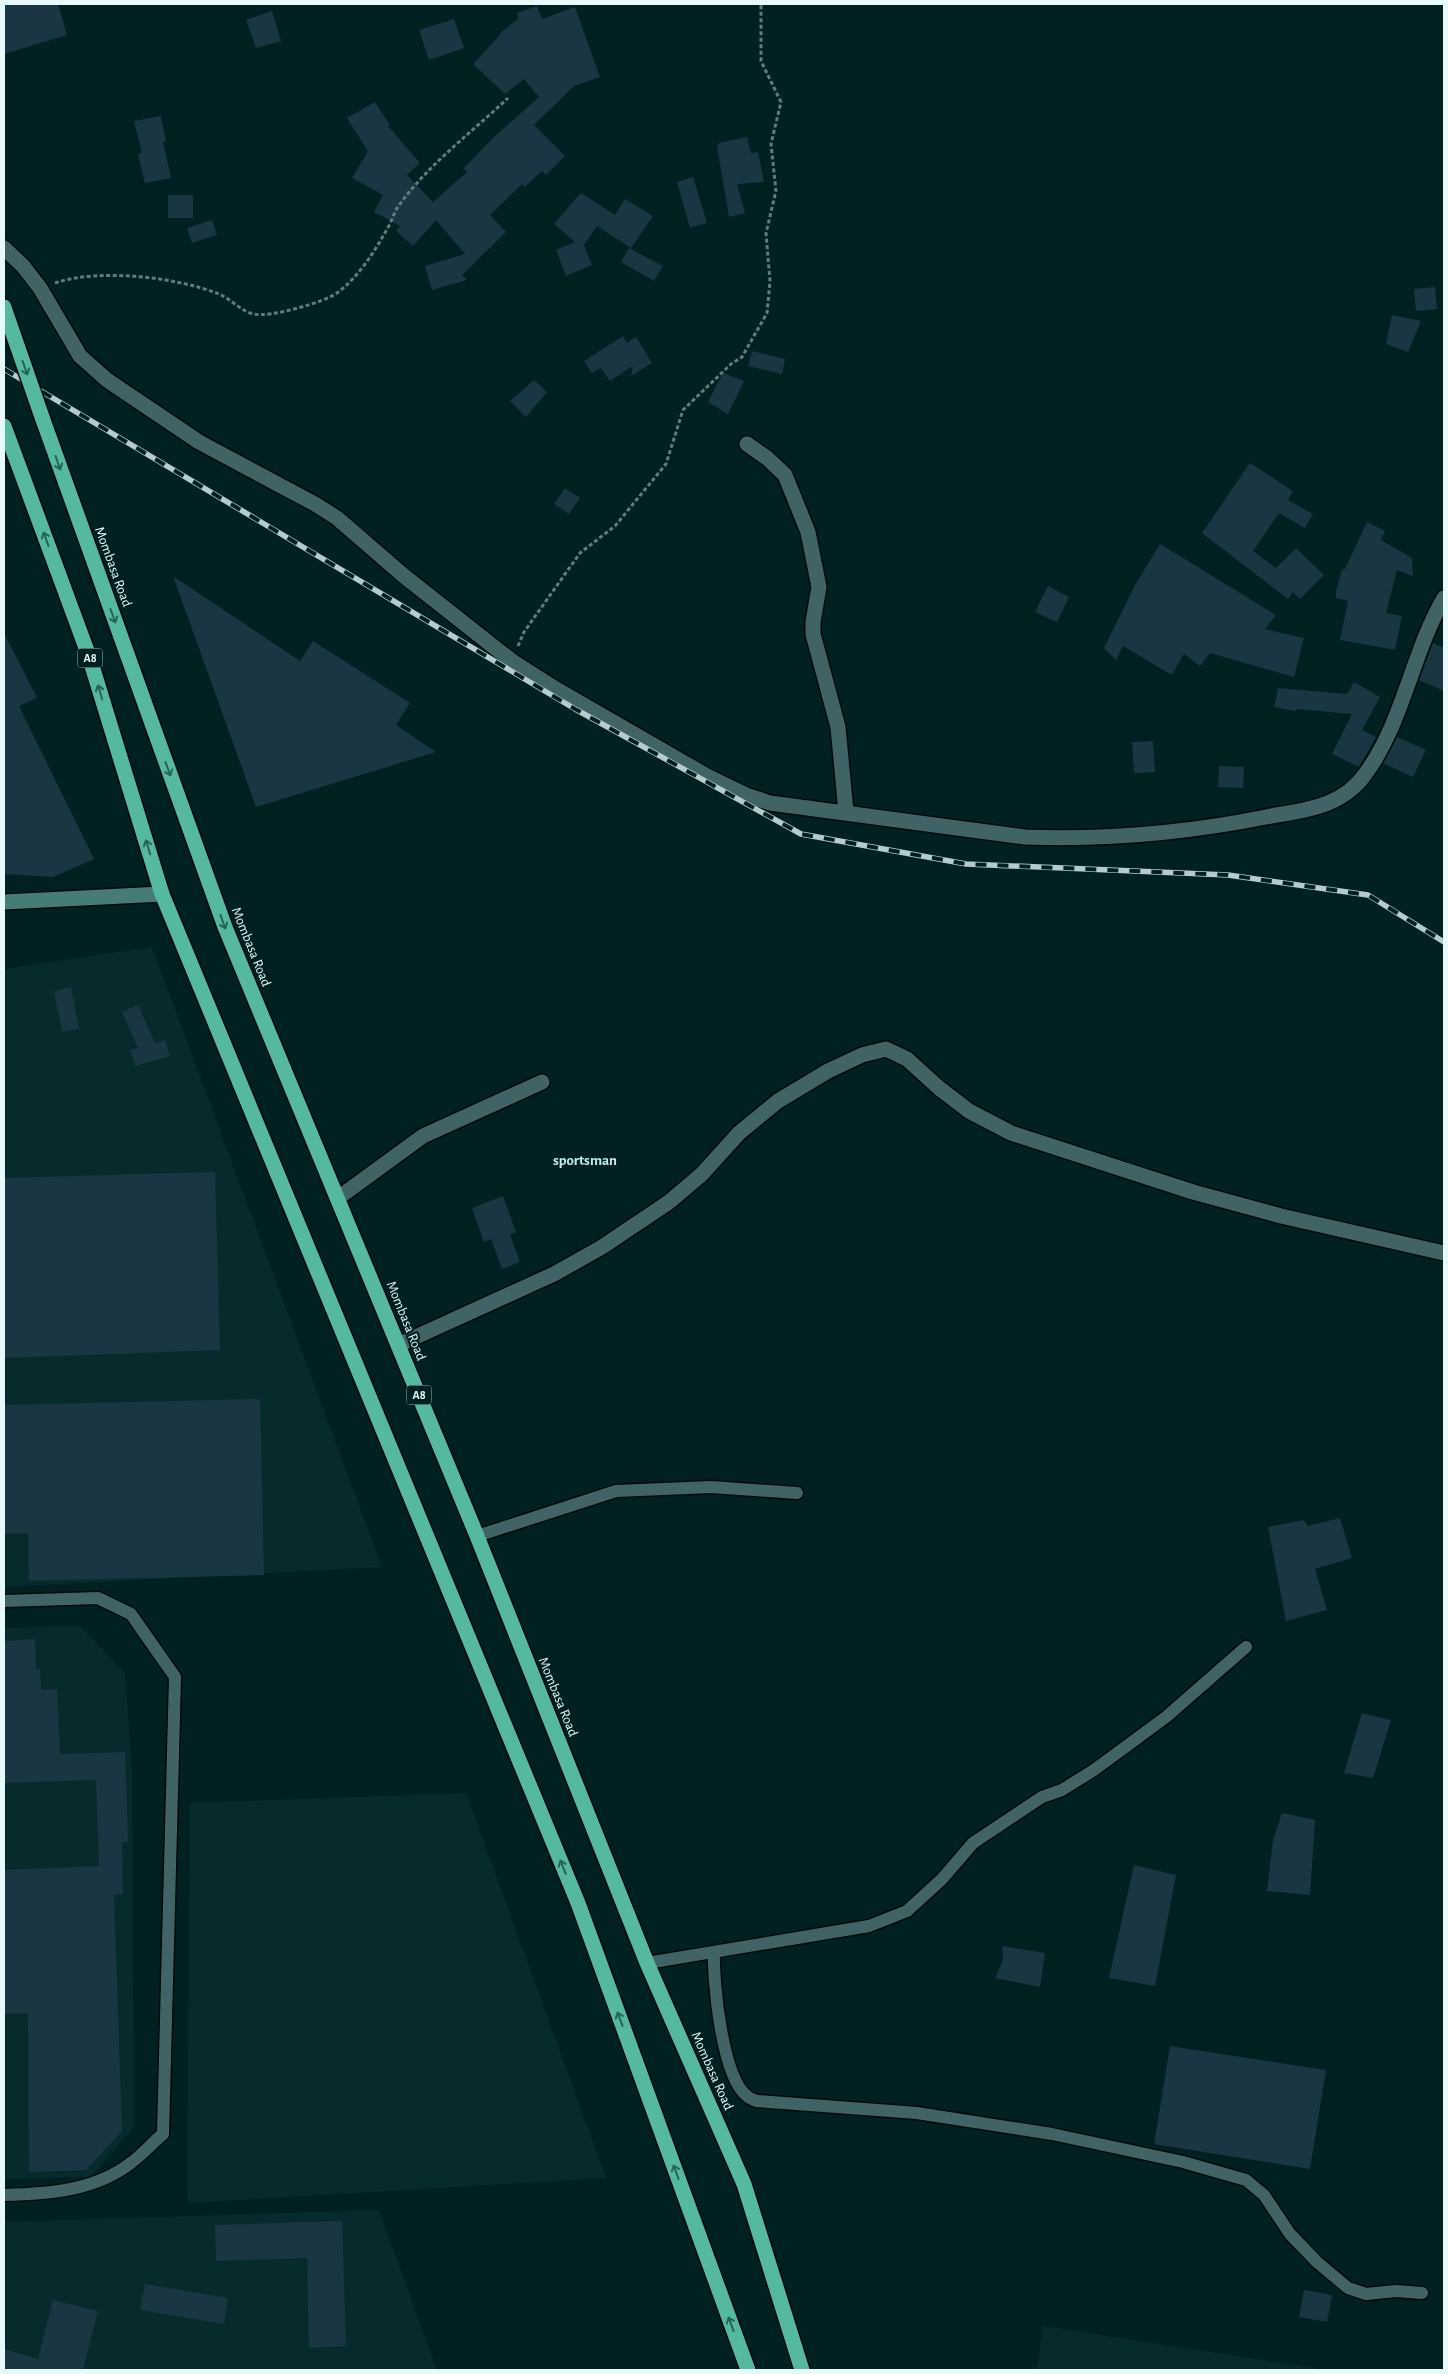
<svg xmlns="http://www.w3.org/2000/svg" width="1448" height="2374" font-family="'Alegreya Sans',sans-serif">
  <rect width="100%" height="100%" fill="#002022"/>
  <!-- built -->
  <g fill="#072b2d">
    <path d="M152,947l230,620 -378,20v-618z"/>
    <path d="M80,1626l45,47 7,100 2,355 -44,49 -86,2v-551z"/>
    <path d="M466,1793l140,385 -419,25 3,-400z"/>
    <path d="M379,2210l58,160h-433v-148z"/>
    <path d="M1043,2326l284,44h-290z"/>
  </g>
  <!-- building -->
  <g fill="#193642">
    <path d="M4,4h54l9,31 -63,19z"/>
    <path d="M537,6l5,13 33,-12 25,70 -26,9 -40,39 31,31 -19,19 -4,-4 -17,16 -3,-3 -32,31 16,17 -44,43 5,5 -35,10 -7,-24 40,-12 -29,-34 -23,26 -17,-15 4,-5 -26,-14 9,-17 -31,-17 16,-27 -21,-33 28,-16 15,23 -2,1 32,37 -13,12 26,27 34,-30 -3,-4 32,-33 43,-38 -15,-18 -19,15 -32,-30 27,-29 -1,-1 20,-16 -2,-5z"/>
    <path d="M272,11l9,30 -25,7 -10,-28z"/>
    <path d="M454,19l10,29 -35,12 -10,-30z"/>
    <path d="M161,116l5,25 -3,1 8,36 -26,5 -7,-29 4,-1 -8,-32z"/>
    <path d="M747,137l4,16 7,-1 6,30 -27,2 8,29 -16,4 -12,-71 2,-3z"/>
    <path d="M693,177l14,46 -17,5 -13,-46z"/>
    <path d="M581,193l34,22 10,-16 28,17 -22,32 -34,-22 -13,19 8,20 -26,11 -10,-26 19,-8 -21,-18z"/>
    <rect x="168" y="195" width="25" height="23"/>
    <path d="M212,220l5,15 -25,8 -5,-15z"/>
    <path d="M629,248l34,18 -9,15 -33,-19z"/>
    <path d="M1435,287l2,22 -21,2 -2,-22z"/>
    <path d="M1392,315l29,6 -13,31 -22,-8z"/>
    <path d="M623,336l4,7 9,-6 16,26 -21,13 2,-10 -23,15 -9,-13 -9,5 -8,-12z"/>
    <path d="M752,351l33,8 -3,15 -34,-8z"/>
    <path d="M723,373l21,8 -16,33 -20,-12z"/>
    <path d="M534,380l13,12 -21,25 -16,-16z"/>
    <path d="M1250,463l43,28 -5,9 25,14 -8,14 -26,-15 -26,38 23,17 20,-20 28,27 -24,24 -7,-7 -5,7 -86,-66z"/>
    <path d="M565,488l15,10 -11,16 -15,-10z"/>
    <path d="M1367,522l18,9 -4,9 31,18 1,18 -16,-6 -11,43 16,3 -7,34 -55,-10 8,-39 -12,-3v-7l6,-22h3z"/>
    <path d="M1160,544l116,71 -11,14 39,9 -10,39 -84,-24 -10,13 -16,-12 -12,21 -49,-29 -7,14 -12,-12 31,-63z"/>
    <path d="M173,576l127,85 13,-20 97,62 -14,22 40,27 -180,55z"/>
    <path d="M1048,586l21,11 -12,25 -22,-10z"/>
    <path d="M4,633l33,65 -18,8 75,153 -41,18 -49,-3z"/>
    <path d="M1433,643l11,5v43l-25,-11z"/>
    <path d="M1354,682l26,15 -18,33 14,7 -17,30 -27,-13 20,-40 -56,-5v2l-22,-4 4,-19 69,6z"/>
    <path d="M1397,737l29,13 -13,27 -30,-14z"/>
    <path d="M1153,741l2,31 -21,1 -2,-31z"/>
    <path d="M1219,766l25,1 -1,21 -25,-1z"/>
    <path d="M71,987l8,42 -17,3 -8,-41z"/>
    <path d="M138,1005l17,38 10,-3 5,16 -35,10 -5,-16 8,-2 -16,-36z"/>
    <path d="M215,1172l5,178 -216,8v-180z"/>
    <path d="M503,1196l13,36 -6,3 10,27 -18,7 -11,-30 -7,3 -12,-34z"/>
    <path d="M260,1399l4,176 -235,6 -1,-48 -24,1v-129z"/>
    <path d="M1340,1518l12,40 -37,11 12,41 -41,11 -18,-94 36,-7 4,6z"/>
    <path d="M35,1639l1,30h4l1,21 16,-1 3,65 65,-2 3,90h-6l1,52 -9,1 8,236 -36,39 -57,2 -1,-159 -24,1v-144l95,-4 -3,-86 -92,3v-142z"/>
    <path d="M1362,1713l29,7 -18,58 -29,-5z"/>
    <path d="M1282,1813l33,7 -5,75 -43,-4 6,-51z"/>
    <path d="M1134,1865l42,10 -21,111 -46,-8z"/>
    <path d="M1002,1946l43,7 -5,34 -45,-9 8,-18z"/>
    <path d="M1170,2046l156,24 -16,99 -156,-25z"/>
    <path d="M342,2221l4,125 -37,2 -2,-90 -91,3 -1,-36z"/>
    <path d="M145,2284l83,14 -4,26 -84,-14z"/>
    <path d="M1304,2290l28,5 -5,27 -28,-5z"/>
    <path d="M53,2300l45,11 -15,59h-79v-21l34,10z"/>
  </g>
  <g fill="none" stroke-linecap="round" stroke-linejoin="round">
    <!-- lane casing -->
    <g stroke="#00090a" stroke-width="15">
      <g id="lane">
        <path d="M477,1536l139,-45 95,-4 86,6"/>
        <path d="M4,1601l94,-3 33,16 44,63 -12,457c-11,9 -20,20 -31,28 -36,29 -85,32 -128,33"/>
        <path d="M714,1952c-1,30 8,125 33,144 2,2 7,4 10,5l160,12 135,21 131,28 63,18 18,15 26,39 27,28 31,26 18,6 30,-3 26,2"/>
        <path d="M647,1963l222,-37 38,-15 35,-32 31,-36 69,-46 20,-7 32,-20 72,-53 80,-70"/>
      </g>
    </g>
    <!-- street casing -->
    <g stroke="#00090a" stroke-width="18">
      <g id="street">
        <path d="M4,248l19,18 17,22 40,68 27,24 92,62 116,62 22,14 67,58 108,85 44,28 151,87 39,19 24,8 255,34c81,3 161,-4 241,-20 20,-4 43,-6 62,-14 15,-6 29,-17 38,-30 38,-53 46,-120 78,-175"/>
        <path d="M747,444l20,14 18,17 23,57 11,55 -6,35v12l25,93 8,85"/>
        <path d="M338,1198l85,-62 119,-54"/>
        <path d="M398,1345l156,-71 48,-27 67,-45 33,-28 37,-41 39,-32 50,-30 34,-16 24,-6 21,10 32,29 30,23 42,22 182,59 88,24 163,37"/>
      </g>
    </g>
    <!-- secondary casing -->
    <g stroke="#00090a" stroke-width="18">
      <path id="secondary" d="M4,902l158,-8"/>
    </g>
    <!-- highway casing -->
    <g stroke="#00090a" stroke-width="18">
      <g id="highway">
        <path d="M4,307l5,15"/>
        <path d="M42,417l183,510 252,609 170,427 97,221 58,186"/>
        <path d="M4,426l85,230 73,238 416,1009 170,467"/>
      </g>
    </g>
    <!-- path -->
    <g stroke="#617c7e" stroke-width="3" stroke-dasharray="4 2.5" stroke-linecap="butt">
      <path d="M55,283c44,-15 121,-6 164,11 12,5 23,18 35,20 15,4 71,-12 83,-21 23,-17 39,-44 53,-69 3,-7 5,-14 10,-20 29,-40 72,-72 108,-106"/>
      <path d="M518,646l6,-14 56,-79 35,-27 51,-62 17,-54 48,-46 11,-7 25,-44 3,-32 -4,-48 10,-42 -5,-47 10,-42 -20,-41v-57"/>
    </g>
    <!-- lane -->
    <use href="#lane" stroke="#406365" stroke-width="12"/>
    <!-- street -->
    <use href="#street" stroke="#406365" stroke-width="15"/>
    <!-- secondary -->
    <use href="#secondary" stroke="#467c77" stroke-width="15"/>
    <!-- highway -->
    <use href="#highway" stroke="#55b8a1" stroke-width="15"/>
    <!-- rail casing -->
    <g stroke="#b5cbcd" stroke-width="5.5">
      <path id="rail" d="M4,369l571,340 226,125 165,30 262,11 140,20 76,47"/>
    </g>
    <!-- rail -->
    <use href="#rail" stroke="#002022" stroke-width="4" stroke-dasharray="11" stroke-linecap="butt"/>
    <!-- highway-bridge casing -->
    <g stroke="#00090a" stroke-width="18" stroke-linecap="butt">
      <path id="highway-bridge" d="M9,322l33,95"/>
    </g>
    <!-- highway-bridge -->
    <use href="#highway-bridge" stroke="#55b8a1" stroke-width="15"/>
  </g>
  <!-- one-way arrows -->
  <defs><path id="oneway-shaft" d="M-6 0H5M1.5-3L5.5 0L1.5 3" fill="none" stroke-width="1.6" stroke-linecap="round" stroke-linejoin="round" transform="scale(1.25)"/></defs>
  <g stroke="#26645b">
    <use href="#oneway-shaft" transform="translate(25 368) rotate(71)"/>
    <use href="#oneway-shaft" transform="translate(58 463) rotate(70)"/>
    <use href="#oneway-shaft" transform="translate(46 539) rotate(-110)"/>
    <use href="#oneway-shaft" transform="translate(113 616) rotate(70)"/>
    <use href="#oneway-shaft" transform="translate(100 692) rotate(-107)"/>
    <use href="#oneway-shaft" transform="translate(168 769) rotate(70)"/>
    <use href="#oneway-shaft" transform="translate(148 847) rotate(-107)"/>
    <use href="#oneway-shaft" transform="translate(223 922) rotate(70)"/>
    <use href="#oneway-shaft" transform="translate(563 1867) rotate(-112)"/>
    <use href="#oneway-shaft" transform="translate(620 2019) rotate(-110)"/>
    <use href="#oneway-shaft" transform="translate(676 2172) rotate(-110)"/>
    <use href="#oneway-shaft" transform="translate(731 2324) rotate(-110)"/>
  </g>
  <g text-anchor="middle" dominant-baseline="central" stroke-width="4.5" stroke-linejoin="round" paint-order="stroke">
    <!-- shield labels -->
    <g fill="#002022" stroke="#a1b9ba" stroke-width="1">
      <rect x="77.5" y="648.5" width="25" height="19" rx="4"/>
      <rect x="406.5" y="1385.5" width="25" height="19" rx="4"/>
    </g>
    <g font-size="12" font-weight="bold" fill="#e6fafb">
      <text x="90" y="658">A8</text>
      <text x="419" y="1395">A8</text>
    </g>
    <!-- street labels -->
    <g font-size="14" fill="#e6fafb" stroke="#002022">
      <text transform="translate(113 567) rotate(70)">Mombasa Road</text>
      <text transform="translate(251 947) rotate(68)">Mombasa Road</text>
      <text transform="translate(406 1321) rotate(68)">Mombasa Road</text>
      <text transform="translate(558 1697) rotate(68)">Mombasa Road</text>
      <text transform="translate(712 2071) rotate(66)">Mombasa Road</text>
    </g>
    <!-- neighbourhood labels -->
    <g font-size="15" font-weight="bold" fill="#c4ebed" stroke="#002022">
      <text x="585" y="1160">sportsman</text>
    </g>
  </g>
  <!-- border -->
  <rect width="1448" height="2374" fill="none" stroke="#e6fafb" stroke-width="10"/>
</svg>
